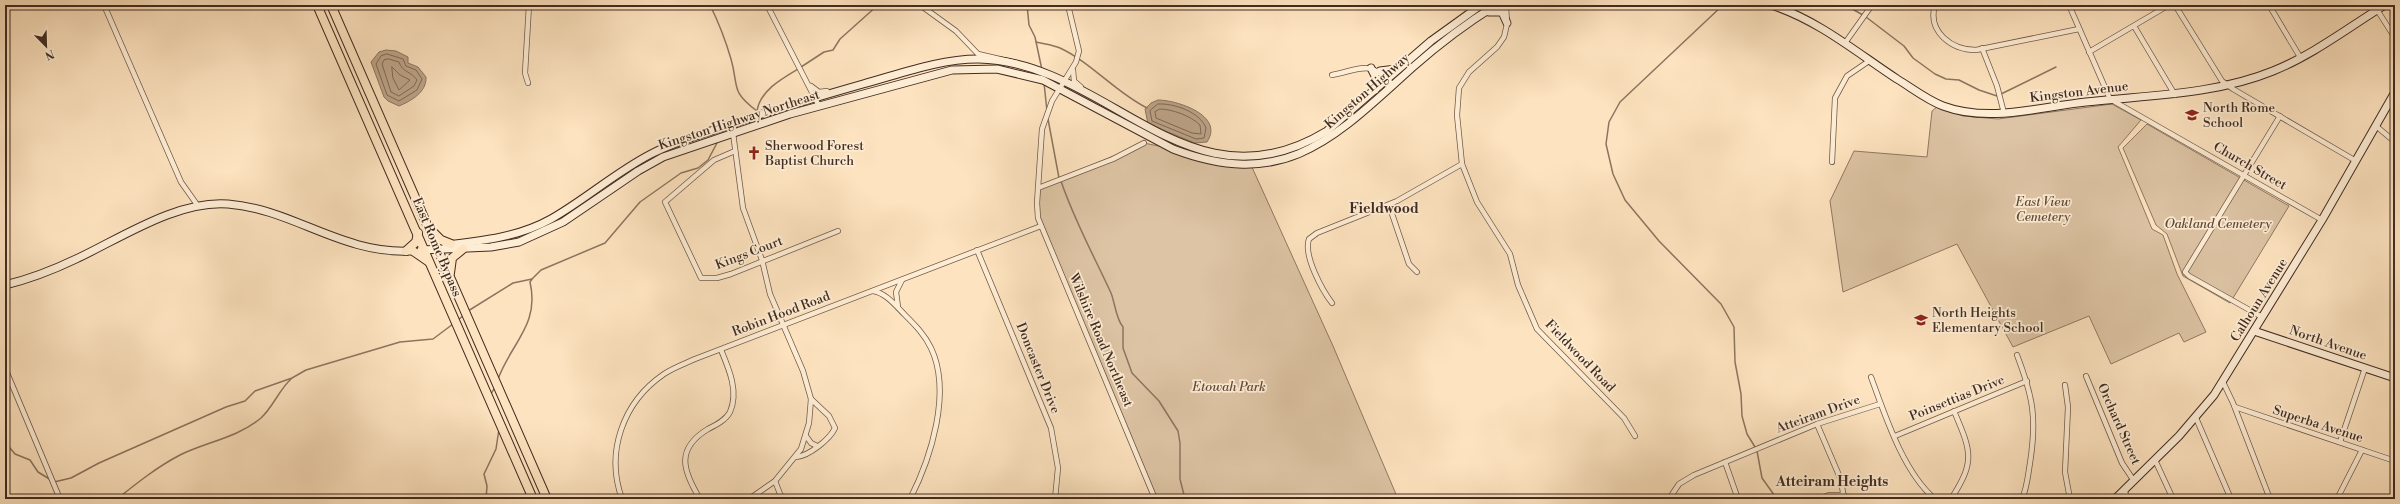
<svg xmlns="http://www.w3.org/2000/svg" width="2400" height="504" font-family="'Libre Bodoni',serif">
  <rect width="100%" height="100%" fill="#fde3bf"/>
  <filter id="stains"><feTurbulence type="fractalNoise" baseFrequency=".005" numOctaves="4"/><feColorMatrix values="0 0 0 0 .2 0 0 0 0 .09 0 0 0 0 .02 0 0 0 .5 -.17"/></filter>
  <radialGradient id="worn" r=".72"><stop offset=".6" stop-color="#630" stop-opacity="0"/><stop offset="1" stop-color="#630" stop-opacity=".3"/></radialGradient>
  <!-- green -->
  <g fill="#ddc4a4" stroke="#907862">
    <path d="M2112,104l29,16 -23,27 34,82 11,6 14,39 29,58 -22,10 -5,-9 -68,31 -22,-48 -76,31 -56,-103 -114,48 -13,-91 24,-50 73,6 5,-46 5,-4 26,9 35,3z"/>
    <path d="M2147,124l142,82 -59,97 -47,-27 -16,-42 -11,-9 -33,-77z"/>
    <path d="M1144,143l107,22 82,181 65,153h-243l-117,-281v-30z"/>
  </g>
  <!-- water -->
  <g fill="#bda589" stroke="#8c755f">
    <path d="M386,50l10,1 12,6v6l10,4 8,10c1,15 -15,24 -27,29l-11,-5 -4,-4 -13,-35 8,-10z"/>
    <path d="M1158,100c18,0 67,15 49,42l-12,1 -47,-19 -3,-15 6,-6z"/>
  </g>
  <g fill="none" stroke-linecap="round" stroke-linejoin="round">
    <!-- shore -->
    <g stroke="#806855" stroke-width="1">
      <path d="M387,54l16,5 3,7 10,4 6,9 -5,11 -18,11 -12,-6 -11,-31 5,-8z"/>
      <path d="M389,59l10,3c3,10 13,10 18,18l-3,6 -15,10 -8,-4 -9,-28 2,-4z"/>
      <path d="M392,67l8,8 10,5 -11,10 -6,-12z"/>
      <path d="M1158,104c16,-1 42,8 48,24l-2,10 -8,1 -44,-18 -2,-10z"/>
      <path d="M1160,109c12,0 31,7 40,16l1,9 -9,-1 -36,-15 -1,-6z"/>
    </g>
    <!-- stream -->
    <g stroke="#8c755f" stroke-width="1.5">
      <path d="M710,5c8,16 16,37 21,54 8,28 -1,32 26,52"/>
      <path d="M1027,5l2,20 6,12 7,33"/>
      <path d="M1723,5l-103,97 -11,20 -3,22 7,30 12,26 34,41 62,63 13,23 1,35 6,32 1,22 5,18 8,13"/>
      <path d="M1845,5l18,10"/>
      <path d="M1866,17l38,29 9,12 22,16 11,5 13,1 20,10 18,6 59,-29"/>
      <path d="M1036,42c8,2 17,3 24,6 32,15 55,44 87,60"/>
      <path d="M801,67l23,-15 9,-2 7,-11 38,-34"/>
      <path d="M1044,83l3,28"/>
      <path d="M757,111c3,-20 24,-32 41,-42"/>
      <path d="M737,119l13,-5"/>
      <path d="M1048,119l11,59"/>
      <path d="M720,136l5,-7"/>
      <path d="M1061,181c13,39 33,75 50,112 4,10 5,26 12,34v21l9,25 27,28 19,30 2,12v36l5,20"/>
      <path d="M468,311l45,-28 19,-4 9,-9 64,-27 35,-41 41,-29 17,-5 10,-8 10,-19"/>
      <path d="M458,320l6,-5"/>
      <path d="M498,379c13,-36 42,-54 32,-97l2,-3"/>
      <path d="M491,394l4,-7"/>
      <path d="M487,403l4,10"/>
      <path d="M5,442l10,12 15,6 8,12 13,8"/>
      <path d="M1757,451l5,27 15,21"/>
      <path d="M54,482l17,-4 28,-15 127,-56 19,-6 10,-10 37,-13 14,-8 94,-28 33,-3 20,-15"/>
      <path d="M117,499c20,-16 40,-32 63,-44 26,-13 57,-17 81,-37 12,-11 18,-28 30,-39"/>
      <path d="M486,499l1,-13 -3,-12 12,-25 3,-20"/>
    </g>
    <!-- street casing -->
    <g stroke="#715a48" stroke-width="6">
      <g id="street">
        <path d="M104,5l77,177 17,24"/>
        <path d="M767,5l52,101"/>
        <path d="M920,5l36,26 22,23 39,9"/>
        <path d="M1068,5l11,46 -3,11 -24,39 -10,28 -5,74 1,15 117,281"/>
        <path d="M1506,5l1,19 -3,13 -7,10 -28,25 -10,16 -2,27 5,49 15,38 33,52 8,31 19,44 87,89 11,18"/>
        <path d="M1935,5c-8,27 17,45 41,45l103,-21"/>
        <path d="M2069,5l41,94 212,121"/>
        <path d="M2175,5l47,76 11,8 123,72"/>
        <path d="M2269,5l31,52"/>
        <path d="M2374,5l21,33"/>
        <path d="M2134,26l41,69"/>
        <path d="M1845,43l27,-38"/>
        <path d="M1982,48l15,38 7,27"/>
        <path d="M2089,52l80,-47"/>
        <path d="M1073,70l1,11 7,6"/>
        <path d="M1332,75c30,-6 37,-16 61,10"/>
        <path d="M528,83l-3,-10 4,-68"/>
        <path d="M811,86l8,6 8,-1"/>
        <path d="M734,123l-1,10 10,75 19,52 8,34 33,77 8,28 -2,24 -8,26 -26,32 -26,18"/>
        <path d="M2376,126l19,16"/>
        <path d="M735,151l-21,9 -49,42 36,76h16l14,-4 107,-43"/>
        <path d="M1832,162l3,-64 12,-22 22,-15"/>
        <path d="M1038,188l75,-29 31,-16"/>
        <path d="M1389,205l20,59 8,8"/>
        <path d="M977,250l74,178 7,40 -3,31"/>
        <path d="M873,291c13,2 23,15 32,24 10,10 20,20 26,33 21,44 0,110 -21,151"/>
        <path d="M1332,303c-10,-13 -29,-48 -23,-64l8,-6 80,-32 65,-37"/>
        <path d="M898,307l-2,-15 6,-12"/>
        <path d="M2262,317l-73,-41 -4,-4 95,-156"/>
        <path d="M2017,355c16,42 20,63 13,108 -2,12 -3,25 -8,36"/>
        <path d="M5,368l55,131"/>
        <path d="M2086,376l36,87 12,18"/>
        <path d="M1871,377c14,38 32,95 64,122"/>
        <path d="M2223,382l10,21 37,96"/>
        <path d="M2065,385l3,22 -3,65 5,27"/>
        <path d="M2235,407l160,54"/>
        <path d="M2196,418l35,81"/>
        <path d="M1817,424l24,56 3,19"/>
        <path d="M806,436l5,7 6,3"/>
        <path d="M1895,436l132,-55"/>
        <path d="M2340,442l25,-74"/>
        <path d="M796,457c13,-1 34,-18 39,-29l-6,-12 -18,-17"/>
        <path d="M2155,460l18,39"/>
        <path d="M1725,462l13,37"/>
        <path d="M775,481l7,18"/>
        <path d="M2124,490l4,9"/>
        <path d="M622,499c-17,-47 1,-97 42,-125 9,-6 20,-10 31,-15l346,-133"/>
        <path d="M700,499c-17,-28 -25,-50 8,-70 8,-4 18,-9 22,-17 9,-20 -1,-43 -9,-62"/>
        <path d="M1669,499l10,-15 15,-9 123,-51 63,-20"/>
        <path d="M1819,499l10,-4h15"/>
        <path d="M1951,499c25,-38 20,-48 3,-88"/>
        <path d="M2337,499l25,-49"/>
      </g>
    </g>
    <!-- secondary casing -->
    <g stroke="#422c21" stroke-width="9">
      <g id="secondary">
        <path d="M1771,5c47,15 85,47 126,74 15,9 30,21 46,27 46,17 96,1 143,-4 62,-7 128,-7 187,-31 40,-16 76,-44 112,-66"/>
        <path d="M1489,12h13l5,11"/>
        <path d="M1371,68l5,10 -1,12"/>
        <path d="M1380,71l16,-2"/>
        <path d="M446,245c36,-4 73,-8 105,-26 35,-20 65,-47 100,-65 21,-11 44,-18 66,-25 48,-17 97,-31 146,-45 37,-10 76,-25 115,-25 130,2 210,157 349,72l104,-90 50,-36"/>
        <path d="M421,250l70,-3 28,-5 44,-20 75,-51 25,-14 127,-43 162,-44 45,-1 46,11 130,69c113,43 162,-12 240,-82 26,-23 54,-44 83,-62"/>
        <path d="M5,285c25,-6 48,-15 71,-26 45,-21 101,-59 152,-55 65,5 113,50 182,47"/>
        <path d="M2254,331l141,47"/>
        <path d="M2115,499l64,-63 35,-41 108,-175 73,-128"/>
      </g>
    </g>
    <!-- highway casing -->
    <g stroke="#422c21" stroke-width="10">
      <g id="highway">
        <path d="M317,5l216,494"/>
        <path d="M331,5l216,494"/>
        <path d="M434,233l7,7 10,4"/>
        <path d="M406,251l10,-9 2,-9"/>
        <path d="M413,251l16,11"/>
        <path d="M450,273l2,-15 11,-9"/>
      </g>
    </g>
    <!-- street -->
    <use href="#street" stroke="#feedd5" stroke-width="4.5"/>
    <!-- secondary -->
    <use href="#secondary" stroke="#feedd5" stroke-width="7"/>
    <!-- highway -->
    <use href="#highway" stroke="#fde3bf" stroke-width="8"/>
  </g>
  <!-- icons -->
  <defs>
    <g id="school-bare" transform="scale(1.08)"><path d="M0-5L7-2L0 1L-7-2ZM-4 1L0 2.5L4 1V4Q0 6-4 4Z" fill="#8f2418" stroke="#feedd5" stroke-width="2.5" paint-order="stroke"/></g>
    <g id="church-bare" transform="scale(1.08)"><path d="M-1.2-6h2.4v3.5h3.3v2.4h-3.3V6h-2.4V-.1h-3.3v-2.4h3.3Z" fill="#8f2418" stroke="#feedd5" stroke-width="2.5" paint-order="stroke"/></g>
  </defs>
  <g fill-rule="evenodd">
    <use href="#school-bare" x="2192" y="115"/>
    <use href="#church-bare" x="754" y="153"/>
    <use href="#school-bare" x="1921" y="320"/>
  </g>
  <g text-anchor="middle" dominant-baseline="central" stroke-width="3.5" stroke-linejoin="round" paint-order="stroke">
    <!-- street labels -->
    <g font-size="13" fill="#422c21" stroke="#feedd5">
      <text transform="translate(1367 91) rotate(-41)">Kingston Highway</text>
      <text transform="translate(2079 92) rotate(-7)">Kingston Avenue</text>
      <text transform="translate(739 120) rotate(-18)">Kingston Highway Northeast</text>
      <text transform="translate(2250 166) rotate(30)">Church Street</text>
      <text transform="translate(437 247) rotate(67)">East Rome Bypass</text>
      <text transform="translate(749 253) rotate(-21)">Kings Court</text>
      <text transform="translate(2259 300) rotate(-58)">Calhoun Avenue</text>
      <text transform="translate(781 314) rotate(-21)">Robin Hood Road</text>
      <text transform="translate(1101 340) rotate(67)">Wilshire Road Northeast</text>
      <text transform="translate(2328 343) rotate(19)">North Avenue</text>
      <text transform="translate(1580 356) rotate(46)">Fieldwood Road</text>
      <text transform="translate(1038 368) rotate(68)">Doncaster Drive</text>
      <text transform="translate(1957 398) rotate(-22)">Poinsettias Drive</text>
      <text transform="translate(1818 414) rotate(-20)">Atteiram Drive</text>
      <text transform="translate(2119 424) rotate(66)">Orchard Street</text>
      <text transform="translate(2318 424) rotate(18)">Superba Avenue</text>
    </g>
    <!-- poi labels -->
    <g font-size="13" fill="#422c21" stroke="#feedd5" text-anchor="start">
      <text x="2203" y="108">North Rome<tspan x="2203" dy="15">School</tspan></text>
      <text x="765" y="146">Sherwood Forest<tspan x="765" dy="15">Baptist Church</tspan></text>
      <text x="1932" y="313">North Heights<tspan x="1932" dy="15">Elementary School</tspan></text>
    </g>
    <!-- park labels -->
    <g font-size="13" font-style="italic" fill="#614a3b" stroke="#feedd5">
      <text x="2043" y="202">East View<tspan x="2043" dy="15">Cemetery</tspan></text>
      <text x="2218" y="224">Oakland Cemetery</text>
      <text x="1229" y="387">Etowah Park</text>
    </g>
    <!-- neighbourhood labels -->
    <g font-size="14" font-weight="bold" fill="#422c21" stroke="#feedd5">
      <text x="1384" y="209">Fieldwood</text>
      <text x="1832" y="482">Atteiram Heights</text>
    </g>
  </g>
  <!-- margin -->
  <rect width="2400" height="504" fill="none" stroke="#fde3bf" stroke-width="20"/>
  <rect x="6" y="6" width="2388" height="492" fill="none" stroke="#422c21" stroke-width="2"/>
  <rect x="10" y="10" width="2380" height="484" fill="none" stroke="#422c21"/>
  <!-- north arrow -->
  <g transform="translate(46 46) rotate(157)" stroke="#feedd5" stroke-width="3" paint-order="stroke">
  <path d="M0-3L7 15L0 10L-7 15Z" fill="#422c21"/>
  <text y="-6" font-size="11" font-weight="bold" text-anchor="middle" fill="#422c21">N</text>
  </g>
  <rect width="100%" height="100%" filter="url(#stains)"/>
  <rect width="100%" height="100%" fill="url(#worn)"/>
</svg>
